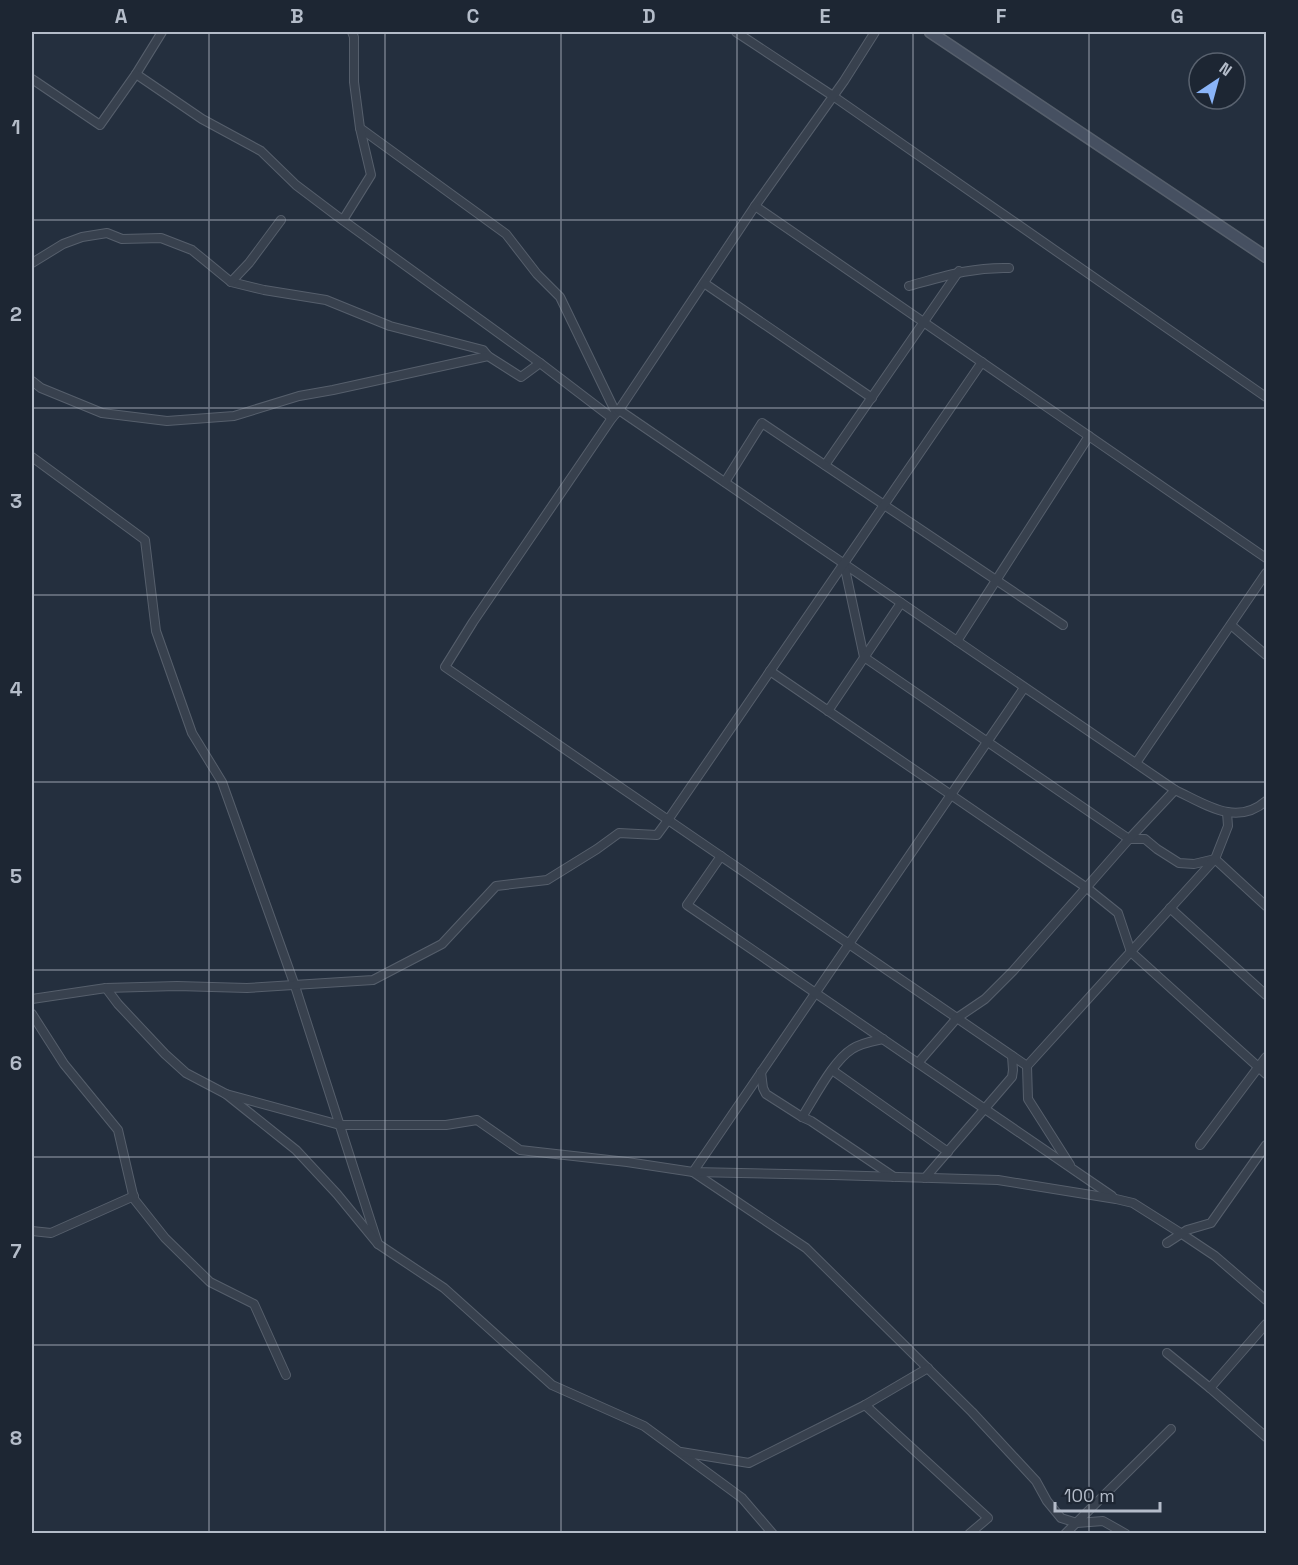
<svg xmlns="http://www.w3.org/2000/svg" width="1298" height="1565" font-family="'Space Grotesk',sans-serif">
  <rect width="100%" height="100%" fill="#242f3e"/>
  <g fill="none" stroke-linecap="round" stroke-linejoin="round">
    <!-- street casing -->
    <g stroke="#565f6c" stroke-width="10">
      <g id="street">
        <path d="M352,32l2,5v45l6,46 146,106 31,40 23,23 56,116"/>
        <path d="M736,32l97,64 433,301"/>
        <path d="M875,32l-31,49 -89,125 -136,204 -7,8 -139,204 -28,45 582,399"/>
        <path d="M136,74l26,-42"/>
        <path d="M32,79l68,46 36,-51 66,45 59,32 35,34 41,31 203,147 72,55"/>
        <path d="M755,206l511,352"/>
        <path d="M343,220l28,-45 -11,-47"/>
        <path d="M32,263l31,-19 19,-7 25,-4 15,6 39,-1 31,12 39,32 33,8 62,10 64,26 93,24 5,6 33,21 19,-14"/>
        <path d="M231,282l18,-19 32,-43"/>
        <path d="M704,283l168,115"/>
        <path d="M909,286c36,-10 62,-19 100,-18"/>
        <path d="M32,381l9,7 61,25 65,8 67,-5 65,-20 34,-6 155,-34"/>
        <path d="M619,410l556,380c30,14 61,37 91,11"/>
        <path d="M32,457l113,83 11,91 36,102 30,49 73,204 83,258"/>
        <path d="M825,465l134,-194"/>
        <path d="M725,482l37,-59 301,202"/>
        <path d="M844,564l20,93 265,182h16l12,10 22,14 15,1 21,-5"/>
        <path d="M1231,625l35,30"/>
        <path d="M957,641l132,-205"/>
        <path d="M770,671l317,217 31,25 13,39 135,122"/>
        <path d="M1024,688l-331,484 113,76 166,164 64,69 11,20 14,17 16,5 26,-2 23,13"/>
        <path d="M828,711l73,-108"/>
        <path d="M1136,763l130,-190"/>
        <path d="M721,856l-34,49 425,291"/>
        <path d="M1215,859l51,47"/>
        <path d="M1170,908l96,87"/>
        <path d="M106,988l12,16 47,50 21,19 40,21 70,56 41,44 41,50 66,44 108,97 92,41 98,72 31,36"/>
        <path d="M32,999l74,-11 71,-2 70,2 126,-8 69,-36 54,-58 51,-6 50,-31 22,-16 38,2 11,-15 314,-458"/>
        <path d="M32,1014l32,50 54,66 16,69 31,39 45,44 44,22 32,71"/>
        <path d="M918,1063l39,-45 28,-19 28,-28 116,-132 46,-49"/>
        <path d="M832,1070l116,82"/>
        <path d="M761,1072l2,16 3,6 36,23 9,4 83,56"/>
        <path d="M226,1094l114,31h106l31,-5 43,30 107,12 66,10 140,3 165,5 118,19 17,4 49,31 33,22 51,44"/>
        <path d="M802,1117c13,-20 31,-56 50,-68 9,-6 21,-8 31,-10"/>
        <path d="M1200,1145l66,-88"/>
        <path d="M1070,1165l-42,-66 -1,-33 188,-207 13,-33 -1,-14"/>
        <path d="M925,1178l87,-101 1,-7 -1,-14"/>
        <path d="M32,1231l19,2 83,-37"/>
        <path d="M1167,1243l20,-13 24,-7 55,-78"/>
        <path d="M1167,1353l43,35 56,49"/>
        <path d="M1210,1388l56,-64"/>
        <path d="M865,1405l123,113 -19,16"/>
        <path d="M681,1452l68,11 116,-58 63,-37"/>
        <path d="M1065,1534l106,-105"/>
      </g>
    </g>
    <!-- secondary casing -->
    <g stroke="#565f6c" stroke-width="13">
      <path id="secondary" d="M930,32l336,225"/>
    </g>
    <!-- street -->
    <use href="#street" stroke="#38414e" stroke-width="8"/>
    <!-- secondary -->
    <use href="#secondary" stroke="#465061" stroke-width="10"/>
  </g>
  <!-- grid -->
  <path fill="none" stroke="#b4bcc9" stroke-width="1.5" stroke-opacity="0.55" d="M209,32v1502M385,32v1502M561,32v1502M737,32v1502M913,32v1502M1089,32v1502M32,220h1234M32,408h1234M32,595h1234M32,782h1234M32,970h1234M32,1157h1234M32,1345h1234"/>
  <!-- border -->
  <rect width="1298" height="1565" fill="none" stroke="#1d2633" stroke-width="66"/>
  <!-- north arrow -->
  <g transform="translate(1217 81) rotate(36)"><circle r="28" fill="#1d2633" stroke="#59626f" stroke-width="1.5"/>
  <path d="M0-4.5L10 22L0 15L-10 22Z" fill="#8ab4f8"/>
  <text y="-9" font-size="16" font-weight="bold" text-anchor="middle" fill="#b4bcc9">N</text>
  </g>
  <!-- scale -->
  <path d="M1055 1502v9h105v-9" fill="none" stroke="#b4bcc9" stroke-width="3"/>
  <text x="1064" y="1502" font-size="18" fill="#b4bcc9" stroke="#1d2633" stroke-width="4.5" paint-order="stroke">100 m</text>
  <rect x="33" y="33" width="1232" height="1499" fill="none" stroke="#b4bcc9" stroke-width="2"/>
  <g font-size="20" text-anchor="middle" font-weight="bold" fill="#b4bcc9">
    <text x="121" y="23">A</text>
    <text x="297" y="23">B</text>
    <text x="473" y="23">C</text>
    <text x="649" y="23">D</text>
    <text x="825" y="23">E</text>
    <text x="1001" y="23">F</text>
    <text x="1177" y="23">G</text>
    <text x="16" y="134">1</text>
    <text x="16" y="321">2</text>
    <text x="16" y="508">3</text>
    <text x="16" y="696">4</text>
    <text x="16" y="883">5</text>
    <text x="16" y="1070">6</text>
    <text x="16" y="1258">7</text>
    <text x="16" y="1445">8</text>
  </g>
</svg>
